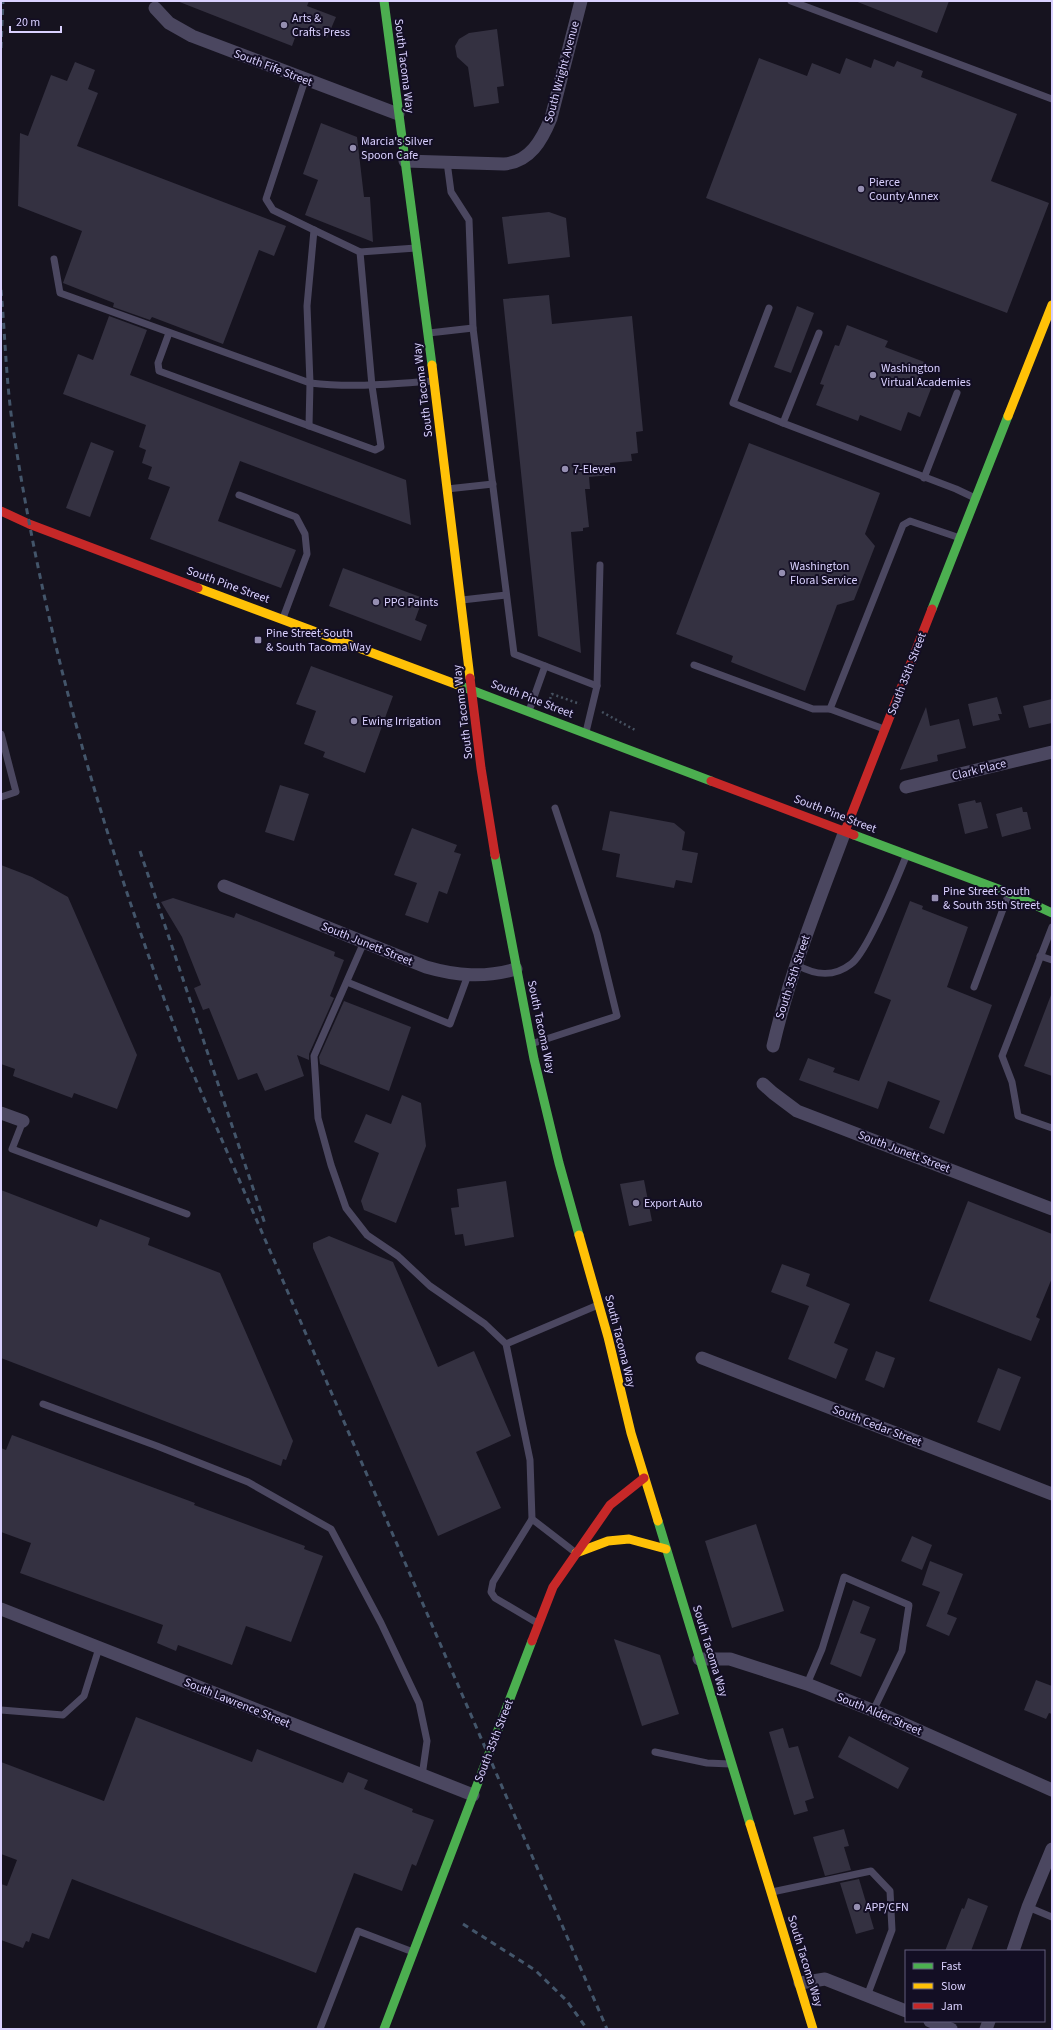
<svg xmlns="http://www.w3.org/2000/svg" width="1053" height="2030" font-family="'Source Sans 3',sans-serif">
  <rect width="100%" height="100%" fill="#16131f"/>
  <!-- building -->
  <g fill="#343141">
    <path d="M177,1h132l-2,5 29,11 -9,21 -28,-11 -7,19z"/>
    <path d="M855,1h94l-12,32z"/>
    <path d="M497,29l7,57 -7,1 2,16 -25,4 -6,-40 -11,-10 -2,-11 4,-7 10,-6z"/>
    <path d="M759,58l48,18 5,-13 28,11 6,-16 25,10 3,-9 20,8 3,-6 26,10 -2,6 96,37 -26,67 58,22 -42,110 -301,-115z"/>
    <path d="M75,62l20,8 -7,19 10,4 -21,53 209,80 -12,30 -15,-6 -36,94 -71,-27 -2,3 -37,-13 1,-4 -51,-20 19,-52 -64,-25 2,-73 8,3 23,-61 16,6z"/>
    <path d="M321,123l36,14 7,60h6l3,45 -68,-27 13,-35 -15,-6z"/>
    <path d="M549,212l17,6 4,39 -62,7 -6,-47z"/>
    <path d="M549,295l3,29 80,-8 11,115 -7,1 2,21 -7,1 1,7 -22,2 1,12 -22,2 1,12h-5l4,38 -6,1v3l-12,1 10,121 -43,-17 -35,-337z"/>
    <path d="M797,306l17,7 -23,60 -17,-6z"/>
    <path d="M109,316l38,14 -17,45 276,105 5,45 -171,-64 -22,60 78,29 -15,38 -131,-49 20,-52 -22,-8 4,-12 -10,-4 4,-13 -7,-3 7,-22 -83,-31 15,-40 15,6z"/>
    <path d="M847,325l41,16 -3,6 42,16 -7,19 12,4 -12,31 -12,-5 -7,19 -41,-16 -2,6 -42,-16 8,-20 -4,-1 15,-39 4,1z"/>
    <path d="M91,442l23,9 -24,66 -24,-9z"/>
    <path d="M749,443l131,50 -15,41 10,12 -21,54 -17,5 -32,86 -74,-29 2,-6 -57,-22z"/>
    <path d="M343,568l80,30 -8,22 12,5 -6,16 -92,-35z"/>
    <path d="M311,666l82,30 -28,77 -42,-16 2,-5 -21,-8 12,-33 -20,-7z"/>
    <path d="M997,697l5,17h-4l2,6 -27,6 -5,-22z"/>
    <path d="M1052,699v24l-23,5 -6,-22z"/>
    <path d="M926,707l4,19 29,-7 7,29 -29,7 1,6 -38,9z"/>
    <path d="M280,785l29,9 -15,47 -29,-9z"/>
    <path d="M975,800l1,3 5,-1 7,26 -23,6 -7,-30z"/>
    <path d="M1022,807l1,5h4l4,17 -29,8 -6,-23z"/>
    <path d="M610,811l64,12 11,9 -3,18 16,3 -6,30 -16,-3 -2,8 -58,-11 4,-23 -18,-4z"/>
    <path d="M412,828l45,17 -3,7 7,2 -14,40 -8,-3 -11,32 -23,-8 12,-32 -23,-8z"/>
    <path d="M1,865l31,12 36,20 69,158 -20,54 -43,-16 -2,5 -59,-22 2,-7 -14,-5z"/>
    <path d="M173,898l61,20 2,-5 99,39 -1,4 10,4 -14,36 4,2 -25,56v6l-12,-5 7,21 -39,15 -8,-18 -19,7 -29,-72 -6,2 -9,-22 7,-3 -19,-48 -21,-35z"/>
    <path d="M910,901l13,5 -1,3 46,18 -21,60 45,18 -48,129 -15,-6 11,-27 -52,-20 -10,28 -79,-29 9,-22 27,10 -2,4 26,9 32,-81 -17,-7z"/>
    <path d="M1051,995l1,1v80l-28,-10z"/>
    <path d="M344,1001l67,26 -22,64 -69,-27 -1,-7z"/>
    <path d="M402,1095l19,8 5,43 -30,77 -32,-13 -3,-9 18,-48 -25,-11 12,-28 25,10z"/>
    <path d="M644,1180l8,41 -23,5 -9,-42z"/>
    <path d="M506,1181l8,56 -49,9 -2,-12 -8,1 -4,-27 8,-1 -2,-18z"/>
    <path d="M1,1190l96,37 3,-8 50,19 -2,7 72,28 73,168 -7,19 -3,-1 -2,7 -280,-108z"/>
    <path d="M968,1201l84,33v44l-16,39 4,2 -9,22 -102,-40z"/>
    <path d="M329,1236l64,26 45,105 36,-16 37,85 -35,16 25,56 -63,28 -125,-288v-5z"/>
    <path d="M782,1264l28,10 -4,12 44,18 -16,39 14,6 -12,30 -48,-20 21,-53 -38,-14z"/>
    <path d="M876,1351l19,7 -11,30 -19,-8z"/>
    <path d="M998,1368l23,9 -21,54 -23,-9z"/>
    <path d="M12,1435l183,68 -1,2 111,41 -1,3 19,7 -32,86 -45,-16 -14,39 -54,-20 -2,6 -19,-8 6,-18 -143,-52 11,-30 -30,-11v-84l5,2z"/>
    <path d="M756,1524l28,87 -52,17 -27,-87z"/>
    <path d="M912,1536l20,9 -10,25 -21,-9z"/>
    <path d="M930,1561l33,13 -16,40 10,4 -8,18 -23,-10 14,-34 -18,-7z"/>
    <path d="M853,1600l17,7 -10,26 16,6 -15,38 -31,-13z"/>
    <path d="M614,1639l46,16 19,59 -37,12z"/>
    <path d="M1036,1680l16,6v28l-3,-1 -3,6 -22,-9z"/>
    <path d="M136,1717l116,45 5,-13 86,34 5,-11 20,8 -4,9 49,20 -1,3 22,8 -18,46 -4,-2 -10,27 -48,-18 -38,100 -244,-94 -23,60 -17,-6 -3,9 -3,-1 -3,7 -22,-8v-56l6,2 10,-26 -16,-6v-92l103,39z"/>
    <path d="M783,1728l6,20 9,-2 16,52 -9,3 3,10 -14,4 -25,-83z"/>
    <path d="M849,1736l60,32 -11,21 -60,-32z"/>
    <path d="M844,1829l5,17 -5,1 7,23 -26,6 -12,-39z"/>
    <path d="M859,1879l15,50 -18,5 -16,-51z"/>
    <path d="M968,1898l20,8 -17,45h-26l17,-43 2,1z"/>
  </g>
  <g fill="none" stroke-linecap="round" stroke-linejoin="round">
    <!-- path -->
    <g stroke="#465160" stroke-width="2.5" stroke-dasharray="2 3" stroke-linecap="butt">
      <path d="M550,699l2,-5 28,10"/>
      <path d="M602,712l33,18"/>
    </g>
    <!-- lane -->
    <g stroke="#4b4760" stroke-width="7">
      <path d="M791,1l261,98"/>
      <path d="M305,80l-39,119 7,11 41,20"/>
      <path d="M447,162l4,30 18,28 4,108 41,326 83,32"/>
      <path d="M54,259l6,34 250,90c42,5 81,1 123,-2"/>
      <path d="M769,308l-36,95 50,20"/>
      <path d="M169,333l-11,30 1,8 216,79 6,-3 -9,-61 -12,-134"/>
      <path d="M429,333l44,-5"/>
      <path d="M819,333l-36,90 173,66 19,9"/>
      <path d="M309,426l1,-43 -3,-77 7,-76 46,22 56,-4"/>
      <path d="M924,478l33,-85"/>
      <path d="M447,489l46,-5"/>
      <path d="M239,495l57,22 9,17 2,20 -24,64"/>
      <path d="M462,600l44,-5"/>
      <path d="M694,665l119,44h17l54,20"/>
      <path d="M830,709l73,-184 7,-4 50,17"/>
      <path d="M529,711l16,-45"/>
      <path d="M586,732l11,-46 3,-121"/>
      <path d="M1,734l15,58 -15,5"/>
      <path d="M1052,927l-50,129 10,26 6,34 34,12"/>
      <path d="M364,942l-50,114 4,62 13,47 15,43 21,27 31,21 32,30 55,38 21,20 24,116 2,59 44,34"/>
      <path d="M1040,956l12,4"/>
      <path d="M797,965c18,10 36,13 54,-1 17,-12 47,-88 56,-110"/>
      <path d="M347,982l103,42 18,-49"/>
      <path d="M974,987l35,-94"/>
      <path d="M531,1044l86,-28 -20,-82 -42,-126"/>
      <path d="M23,1121l-11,28 175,65"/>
      <path d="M506,1344l92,-39"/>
      <path d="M43,1404l114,42 91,36 83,47 50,94 38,80 8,38 -5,35"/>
      <path d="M532,1519l-39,63 -2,10 4,6 44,26"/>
      <path d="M807,1684l15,-35 22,-72 65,28 -7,46 -29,60"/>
      <path d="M1,1710l62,5 21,-19 15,-48"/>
      <path d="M655,1752l52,11 23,1"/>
      <path d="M772,1892l99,-21 19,20 2,39 -25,66"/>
      <path d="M1028,1907l24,10"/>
      <path d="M320,2029l38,-98 55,21"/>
    </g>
    <!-- street -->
    <g stroke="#4b4760" stroke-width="13">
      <path d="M155,8l14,15 23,13 206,78"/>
      <path d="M405,161l99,3c26,-2 38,-24 47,-46l30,-117"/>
      <path d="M906,787l146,-35"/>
      <path d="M224,886l202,81c31,9 59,11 90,2"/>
      <path d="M773,1046c17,-74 46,-145 72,-215"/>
      <path d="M763,1084l10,9 24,18 255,98"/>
      <path d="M1,1113l22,8"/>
      <path d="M702,1358l350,136"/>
      <path d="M1,1609l472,186"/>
      <path d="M699,1659h31l77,25 72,29 173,77"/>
      <path d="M1013,1951l15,-44 24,-58"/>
      <path d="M800,1983l25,-4 81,32"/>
      <path d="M930,2021l21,8"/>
      <path d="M986,2029l3,-8"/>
    </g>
    <!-- fast -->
    <g stroke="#4caf50" stroke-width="9">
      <path d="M384,1l48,364"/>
      <path d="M932,609l76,-193"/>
      <path d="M458,685l253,96"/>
      <path d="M854,835l155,58 43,20"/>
      <path d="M495,855l39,204 25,104 20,72"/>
      <path d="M658,1521l92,303"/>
      <path d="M384,2029l148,-388"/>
    </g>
    <!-- slow -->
    <g stroke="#ffc107" stroke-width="9">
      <path d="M432,365l38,313"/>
      <path d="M1008,416l44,-111"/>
      <path d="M198,588l260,97"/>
      <path d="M579,1235l29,102 23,96 27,88"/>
      <path d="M576,1553l32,-12 21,-2 37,10"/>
      <path d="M750,1824l63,205"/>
    </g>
    <!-- jam -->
    <g stroke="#c62828" stroke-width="9">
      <path d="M1,511l28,13 169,64"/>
      <path d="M470,678l11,90 14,87"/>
      <path d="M711,781l143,54"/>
      <path d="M845,831l87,-222"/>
      <path d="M532,1641l21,-54 57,-82 34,-27"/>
    </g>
    <!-- rail -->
    <g stroke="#43556a" stroke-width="3" stroke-dasharray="6 5" stroke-linecap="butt">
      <path d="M1,48l2,-47"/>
      <path d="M1,290c4,44 5,88 11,131 32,218 95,431 174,636l421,972"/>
      <path d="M140,851l125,373"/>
      <path d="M463,1924l72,46 32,31 20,28"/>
    </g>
  </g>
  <!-- markers -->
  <g fill="#958eb1" stroke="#130e24" stroke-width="1.5">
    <circle cx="284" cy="25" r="4"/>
    <circle cx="353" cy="148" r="4"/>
    <circle cx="861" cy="189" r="4"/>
    <circle cx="873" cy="375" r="4"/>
    <circle cx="565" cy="469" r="4"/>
    <circle cx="782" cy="573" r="4"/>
    <circle cx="376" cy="602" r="4"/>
    <rect x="254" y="636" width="8" height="8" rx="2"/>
    <circle cx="354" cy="721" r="4"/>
    <rect x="931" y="894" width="8" height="8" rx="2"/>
    <circle cx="636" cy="1203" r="4"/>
    <circle cx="857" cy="1907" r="4"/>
  </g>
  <g text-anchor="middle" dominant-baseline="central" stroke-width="4" stroke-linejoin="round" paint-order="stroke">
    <!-- poi labels -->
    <g font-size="12" fill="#dad1ff" stroke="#130e24" text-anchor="start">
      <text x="292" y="18">Arts &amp;<tspan x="292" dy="14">Crafts Press</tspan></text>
      <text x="361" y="141">Marcia's Silver<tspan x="361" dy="14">Spoon Cafe</tspan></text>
      <text x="869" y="182">Pierce<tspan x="869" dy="14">County Annex</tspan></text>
      <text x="881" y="368">Washington<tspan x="881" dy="14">Virtual Academies</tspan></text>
      <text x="573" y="469">7-Eleven</text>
      <text x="790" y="566">Washington<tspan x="790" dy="14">Floral Service</tspan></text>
      <text x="384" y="602">PPG Paints</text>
      <text x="266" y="633">Pine Street South<tspan x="266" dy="14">&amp; South Tacoma Way</tspan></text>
      <text x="362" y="721">Ewing Irrigation</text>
      <text x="943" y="891">Pine Street South<tspan x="943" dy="14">&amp; South 35th Street</tspan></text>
      <text x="644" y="1203">Export Auto</text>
      <text x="865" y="1907">APP/CFN</text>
    </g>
    <!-- street labels -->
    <g font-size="12" fill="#dad1ff" stroke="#130e24">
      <text transform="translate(404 66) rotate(83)">South Tacoma Way</text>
      <text transform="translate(273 68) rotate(21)">South Fife Street</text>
      <text transform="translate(562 72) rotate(-75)">South Wright Avenue</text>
      <text transform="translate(423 390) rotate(-97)">South Tacoma Way</text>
      <text transform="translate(228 585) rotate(20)">South Pine Street</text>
      <text transform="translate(907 674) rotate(-69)">South 35th Street</text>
      <text transform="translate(532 699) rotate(21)">South Pine Street</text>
      <text transform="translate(463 712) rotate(-97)">South Tacoma Way</text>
      <text transform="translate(979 770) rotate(-14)">Clark Place</text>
      <text transform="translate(835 814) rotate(21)">South Pine Street</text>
      <text transform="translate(367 944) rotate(22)">South Junett Street</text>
      <text transform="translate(793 977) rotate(-72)">South 35th Street</text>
      <text transform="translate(541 1027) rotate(78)">South Tacoma Way</text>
      <text transform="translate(904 1152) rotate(21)">South Junett Street</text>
      <text transform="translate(620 1341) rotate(76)">South Tacoma Way</text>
      <text transform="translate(877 1426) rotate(21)">South Cedar Street</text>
      <text transform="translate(710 1651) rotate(73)">South Tacoma Way</text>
      <text transform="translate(237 1703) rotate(22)">South Lawrence Street</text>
      <text transform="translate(879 1714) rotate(23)">South Alder Street</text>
      <text transform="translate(494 1741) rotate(-69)">South 35th Street</text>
      <text transform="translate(805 1961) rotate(73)">South Tacoma Way</text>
    </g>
  </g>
  <!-- border -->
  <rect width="1053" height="2030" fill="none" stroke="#dad1ff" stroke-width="4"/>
  <!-- legend -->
  <rect x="905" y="1950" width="140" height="72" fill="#130e24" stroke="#635c7c"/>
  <rect x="913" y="1963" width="20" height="6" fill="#4caf50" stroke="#635c7c"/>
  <text x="941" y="1970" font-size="12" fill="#dad1ff">Fast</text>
  <rect x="913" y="1983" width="20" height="6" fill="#ffc107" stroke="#635c7c"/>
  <text x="941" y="1990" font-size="12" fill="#dad1ff">Slow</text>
  <rect x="913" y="2003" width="20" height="6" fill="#c62828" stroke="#635c7c"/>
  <text x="941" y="2010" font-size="12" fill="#dad1ff">Jam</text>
  <!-- scale -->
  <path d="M10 26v6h51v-6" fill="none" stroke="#dad1ff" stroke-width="2"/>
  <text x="16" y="26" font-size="12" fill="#dad1ff" stroke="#130e24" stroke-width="3" paint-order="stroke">20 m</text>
</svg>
